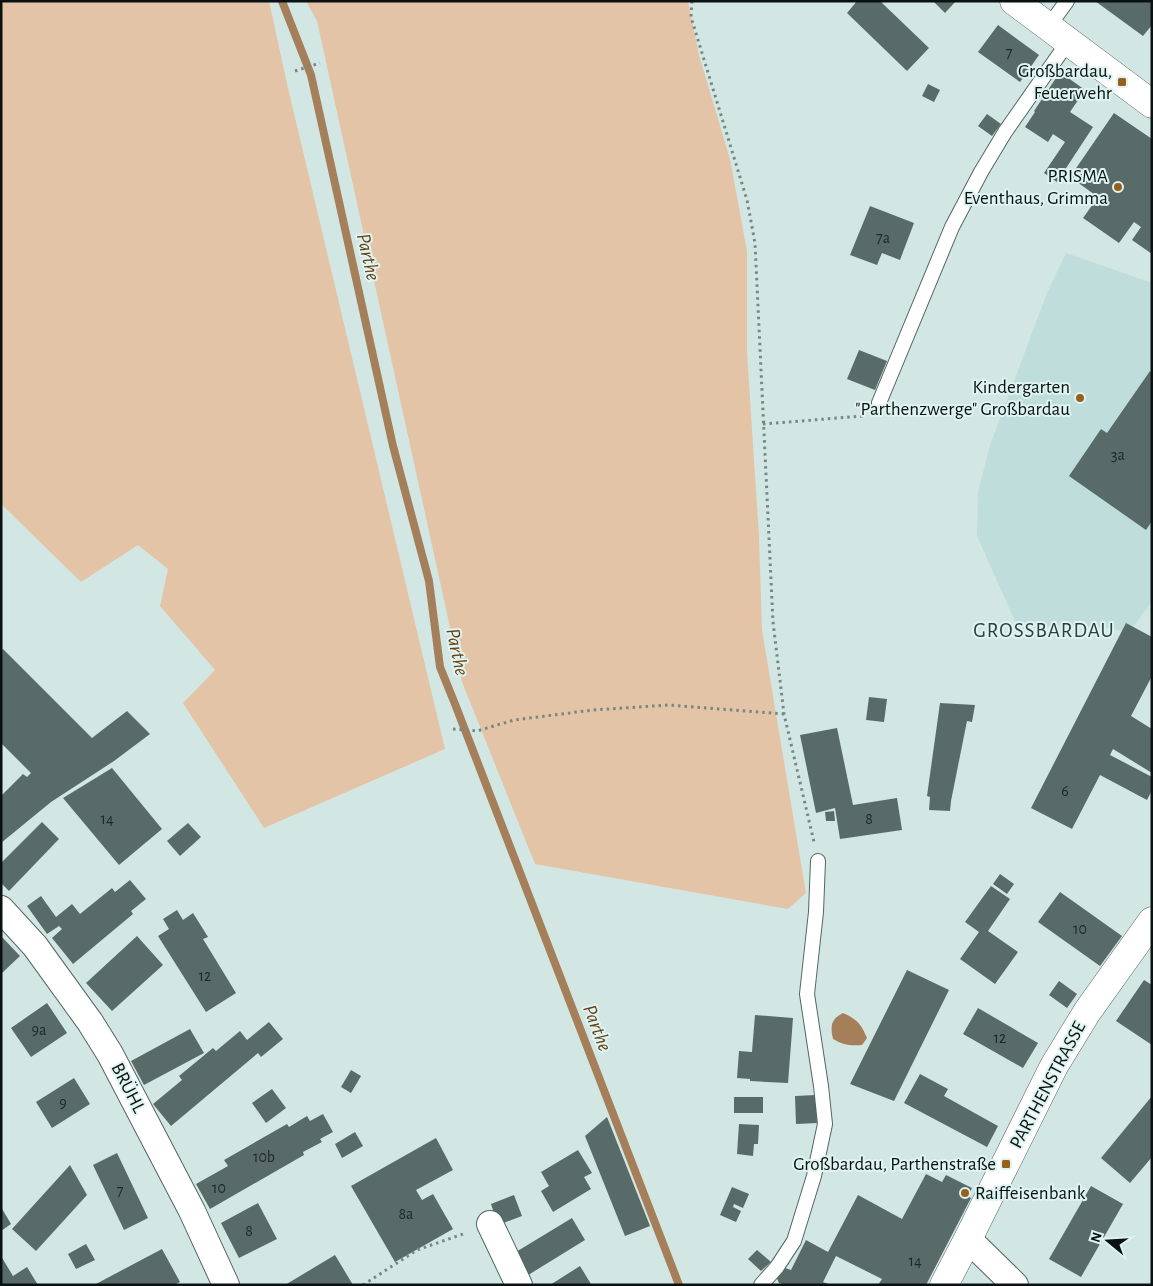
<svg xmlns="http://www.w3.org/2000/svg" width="1153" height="1286" font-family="'Alegreya Sans',sans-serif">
  <rect width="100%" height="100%" fill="#d2e7e4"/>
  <!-- built -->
  <path fill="#bfddda" d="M1066,253l86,30v318l-19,26 -10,4 -13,-3 -50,-3 -41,5 -42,-94 1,-44 12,-47 57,-152z"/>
  <!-- green -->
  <g fill="#e4c4a6">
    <path d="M1,1h268l19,87 157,661 -181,79 -81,-125 32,-33 -55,-64 8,-37 -30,-24 -57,37 -80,-78z"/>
    <path d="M306,1h382l11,54 31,104 17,92v101l12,184 3,94 44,263 -18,16 -253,-45 -73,-182 -145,-661z"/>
  </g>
  <!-- water -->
  <path fill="#a57f59" d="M843,1013c14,6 18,11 24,25l-5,7c-12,1 -19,0 -29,-6 -3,-13 -2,-20 10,-26z"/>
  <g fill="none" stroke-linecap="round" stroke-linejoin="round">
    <!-- stream -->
    <path stroke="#a57f59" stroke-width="8" d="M282,1l29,74 82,371 36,135 11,86 15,37 224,581"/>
  </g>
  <!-- building -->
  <g fill="#586b69">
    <path d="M857,1h23l49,47 -22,23 -60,-58z"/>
    <path d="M933,1h23l-11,12z"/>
    <path d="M1095,1h57v24l-9,11z"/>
    <path d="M998,25l41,30 -19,27 -42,-30z"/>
    <path d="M1060,72l25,18 -15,22 23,15 -36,55 -13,-9 21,-31 -12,-8 -5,8 -23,-15 10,-15 -1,-1z"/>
    <path d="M928,84l12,6 -6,12 -12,-6z"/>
    <path d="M1114,113l38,26v115l-20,-14 9,-13 -7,-5 -15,21 -36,-25 15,-21 -28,-20z"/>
    <path d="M987,114l14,10 -9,12 -14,-10z"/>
    <path d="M870,206l44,17 -14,37 -18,-7 -5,12 -27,-10z"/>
    <path d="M859,350l28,11 -12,29 -28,-11z"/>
    <path d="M1150,371l2,2v148l-6,9 -77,-54 32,-47 6,4z"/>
    <path d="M1126,623l26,14v39l-21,40 21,13v44l-39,-24 -3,6 42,22v13l-5,10 -47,-25 -28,54 -41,-21z"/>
    <path d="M3,649l89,89 35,-27 23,23 -36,27 -63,41 -50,41v-47l22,-22 4,3 4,-4 -30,-30v-92z"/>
    <path d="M869,697l18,2 -3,23 -18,-2z"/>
    <path d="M940,703l35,2 -3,17 -5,-1 -16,80 -1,10 -21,-1 1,-13 -3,-1z"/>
    <path d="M837,728l16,77 44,-7 5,32 -62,9 -5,-31 -19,5 -16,-78z"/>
    <path d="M112,768l50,61 -43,36 -56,-67z"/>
    <path d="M834,811l1,10h-9l-1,-9z"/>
    <path d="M42,822l17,17 -50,52 -8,-8v-20z"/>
    <path d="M188,823l13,14 -21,19 -13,-15z"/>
    <path d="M1000,874l14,10 -7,10 -14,-10z"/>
    <path d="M130,880l16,19 -15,12 2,3 -60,50 -21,-26 10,-9 -3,-3 -12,8 -20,-28 14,-10 15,21 16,-13 8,10 32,-26 3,4z"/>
    <path d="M991,886l19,13 -22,32 30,21 -23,32 -35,-25 19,-27 -14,-10z"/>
    <path d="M1060,892l62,44 -22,30 -62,-44z"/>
    <path d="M177,910l6,10 10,-7 15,24 -5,2 33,54 -30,19 -48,-76 11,-7 -6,-10z"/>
    <path d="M1,936l19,20 -19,18z"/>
    <path d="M137,936l26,29 -51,46 -26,-28z"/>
    <path d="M907,970l42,20 -55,111 -44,-17z"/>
    <path d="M1144,980l8,5v60l-36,-24z"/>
    <path d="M1059,981l18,13 -10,14 -18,-13z"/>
    <path d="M47,1003l20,30 -36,24 -20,-29z"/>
    <path d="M978,1008l60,35 -15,25 -60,-34z"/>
    <path d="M755,1015l38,3 -5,65 -38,-2v-2l-13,-1 2,-27 13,1z"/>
    <path d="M269,1022l14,17 -22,18 -3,-4 -87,73 -18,-22 29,-24 -3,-4 34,-28 3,3 24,-20 7,9z"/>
    <path d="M190,1029l14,24 -60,32 -13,-24z"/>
    <path d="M351,1070l10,6 -10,17 -10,-6z"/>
    <path d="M920,1074l28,15 -4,7 54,30 -11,21 -83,-44z"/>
    <path d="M74,1078l16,26 -38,24 -16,-26z"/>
    <path d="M272,1089l14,19 -20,15 -14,-20z"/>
    <path d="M816,1095l1,28 -21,1 -1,-28z"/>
    <path d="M1152,1096v61l-22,26 -29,-25z"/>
    <rect x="734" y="1097" width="29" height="16"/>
    <path d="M323,1114l10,18 -13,7 2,3 -19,10 1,3 -94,54 -14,-25 32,-18 -4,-6 63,-36 2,3 18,-11 3,5z"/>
    <path d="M607,1117l43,109 -25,10 -40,-100z"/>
    <path d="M739,1124l20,1 -1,19h-4l-1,12 -16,-2z"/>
    <path d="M355,1132l8,14 -21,12 -7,-14z"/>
    <path d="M436,1138l17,32 -37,20 6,10 11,-6 20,35 -58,33 -44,-76z"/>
    <path d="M578,1150l14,23 -8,4 7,12 -38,23 -12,-21 8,-5 -8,-14z"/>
    <path d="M117,1153l31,65 -24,12 -31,-65z"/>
    <path d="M70,1165l17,30 -51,56 -24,-22z"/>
    <path d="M926,1174l16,8 4,-7 26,13 -4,8 3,2 -45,87h-48l4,-6 -46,-23 -13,26 8,3h-46l-6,-2 -3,-7 9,-8 6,2 15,-30 22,12 30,-57 44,24z"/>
    <path d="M1091,1186l32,18 -42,73 -32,-18z"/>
    <path d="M732,1187l17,7 -6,14 -9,-4 -1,3 8,4 -5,11 -16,-7z"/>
    <path d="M514,1195l8,21 -24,9 -7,-21z"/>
    <path d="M258,1203l19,36 -38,19 -18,-35z"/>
    <path d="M1,1207l10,17 -10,7z"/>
    <path d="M572,1218l13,22 -60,37 -14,-22z"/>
    <path d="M86,1244l9,16 -19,9 -8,-15z"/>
    <path d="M162,1249l18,33 -6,3h-80z"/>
    <path d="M757,1250l14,12 -10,9 -13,-12z"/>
    <path d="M335,1255l18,30h-68z"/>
    <path d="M1,1256l12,20 14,-9 11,18h-37z"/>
    <path d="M580,1266l11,18 -2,1h-39z"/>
  </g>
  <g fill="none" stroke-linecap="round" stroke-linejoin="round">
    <!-- lane casing -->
    <g stroke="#536563" stroke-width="16">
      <g id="lane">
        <path d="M1048,27l19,-26"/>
        <path d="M879,403l73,-176 29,-55 24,-40 63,-90"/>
        <path d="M761,1285l16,-18 17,-26 20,-65 11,-52 -4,-38 -14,-92 9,-82 2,-51"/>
      </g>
    </g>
    <!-- street casing -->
    <g stroke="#536563" stroke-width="28">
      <g id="street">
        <path d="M1,909l34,37 55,76 20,32 82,157 34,74"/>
        <path d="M490,1224l29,61"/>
        <path d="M968,1239l47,46"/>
      </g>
    </g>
    <!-- secondary casing -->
    <g stroke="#536563" stroke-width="29">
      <g id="secondary">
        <path d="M1014,1l138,103"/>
        <path d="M944,1285l24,-46 86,-173 33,-54 65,-91"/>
      </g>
    </g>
    <!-- path -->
    <g stroke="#778784" stroke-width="3" stroke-dasharray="2.5 4" stroke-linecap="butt">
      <path d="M692,1l-1,16 56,183 8,43 18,379 11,92 30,128"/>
      <path d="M295,71l25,-8"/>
      <path d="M763,424l100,-8 1,-1"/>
      <path d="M453,729l24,2 37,-11 79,-10 76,-5 115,9"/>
      <path d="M363,1285l54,-35 49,-17"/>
    </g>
    <!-- lane -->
    <use href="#lane" stroke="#fff" stroke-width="14"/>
    <!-- street -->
    <use href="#street" stroke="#fff" stroke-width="26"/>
    <!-- secondary -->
    <use href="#secondary" stroke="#fff" stroke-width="28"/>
  </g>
  <!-- markers -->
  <g fill="#975f1a" stroke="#dff4f2" stroke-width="2">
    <rect x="1117" y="77" width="10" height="10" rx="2.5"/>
    <circle cx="1118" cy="187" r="5"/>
    <circle cx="1080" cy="398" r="5"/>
    <rect x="1001" y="1159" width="10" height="10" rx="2.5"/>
    <circle cx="965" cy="1193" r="5"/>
  </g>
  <g text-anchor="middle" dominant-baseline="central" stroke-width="4" stroke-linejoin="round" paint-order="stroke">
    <!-- number labels -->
    <g font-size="16" fill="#1e2827">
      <text x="1009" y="53">7</text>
      <text x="883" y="238">7a</text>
      <text x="1118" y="455">3a</text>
      <text x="1065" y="791">6</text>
      <text x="107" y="819">14</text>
      <text x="869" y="819">8</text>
      <text x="1080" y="929">10</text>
      <text x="205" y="976">12</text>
      <text x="39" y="1030">9a</text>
      <text x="1000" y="1038">12</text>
      <text x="63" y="1103">9</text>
      <text x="264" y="1157">10b</text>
      <text x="219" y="1188">10</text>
      <text x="120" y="1191">7</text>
      <text x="406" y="1214">8a</text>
      <text x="249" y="1231">8</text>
      <text x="915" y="1261">14</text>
    </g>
    <!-- poi labels -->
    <g font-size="19" fill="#0a1211" stroke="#dff4f2" text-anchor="end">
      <text x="1112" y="71">Großbardau,<tspan x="1112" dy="22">Feuerwehr</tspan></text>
      <text x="1108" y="176">PRISMA<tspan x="1108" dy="22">Eventhaus, Grimma</tspan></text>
      <text x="1070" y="387">Kindergarten<tspan x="1070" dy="22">"Parthenzwerge" Großbardau</tspan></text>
      <text x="996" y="1164">Großbardau, Parthenstraße</text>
      <text x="975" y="1193" text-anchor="start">Raiffeisenbank</text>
    </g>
    <!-- street labels -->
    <g font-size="19" fill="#0a1211" stroke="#dff4f2">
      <text transform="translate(1048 1085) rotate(-62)">PARTHENSTRASSE</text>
      <text transform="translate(128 1088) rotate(63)">BRÜHL</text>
    </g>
    <!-- water labels -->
    <g font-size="20" font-style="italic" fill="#684112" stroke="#dff4f2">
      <text transform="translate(368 257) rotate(77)">Parthe</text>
      <text transform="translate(457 652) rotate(78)">Parthe</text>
      <text transform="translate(597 1028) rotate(69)">Parthe</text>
    </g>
    <!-- quarter labels -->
    <g font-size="21" letter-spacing="1" fill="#2e3f3e" stroke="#dff4f2">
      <text x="1044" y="630">GROSSBARDAU</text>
    </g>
  </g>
  <!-- border -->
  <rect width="1153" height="1286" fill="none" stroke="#0a1211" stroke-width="5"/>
  <!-- north arrow -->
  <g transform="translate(1108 1241) rotate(288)" stroke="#dff4f2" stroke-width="4" paint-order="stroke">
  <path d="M0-4L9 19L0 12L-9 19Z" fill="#0a1211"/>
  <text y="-8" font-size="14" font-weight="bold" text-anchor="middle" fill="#0a1211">N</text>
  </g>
</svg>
